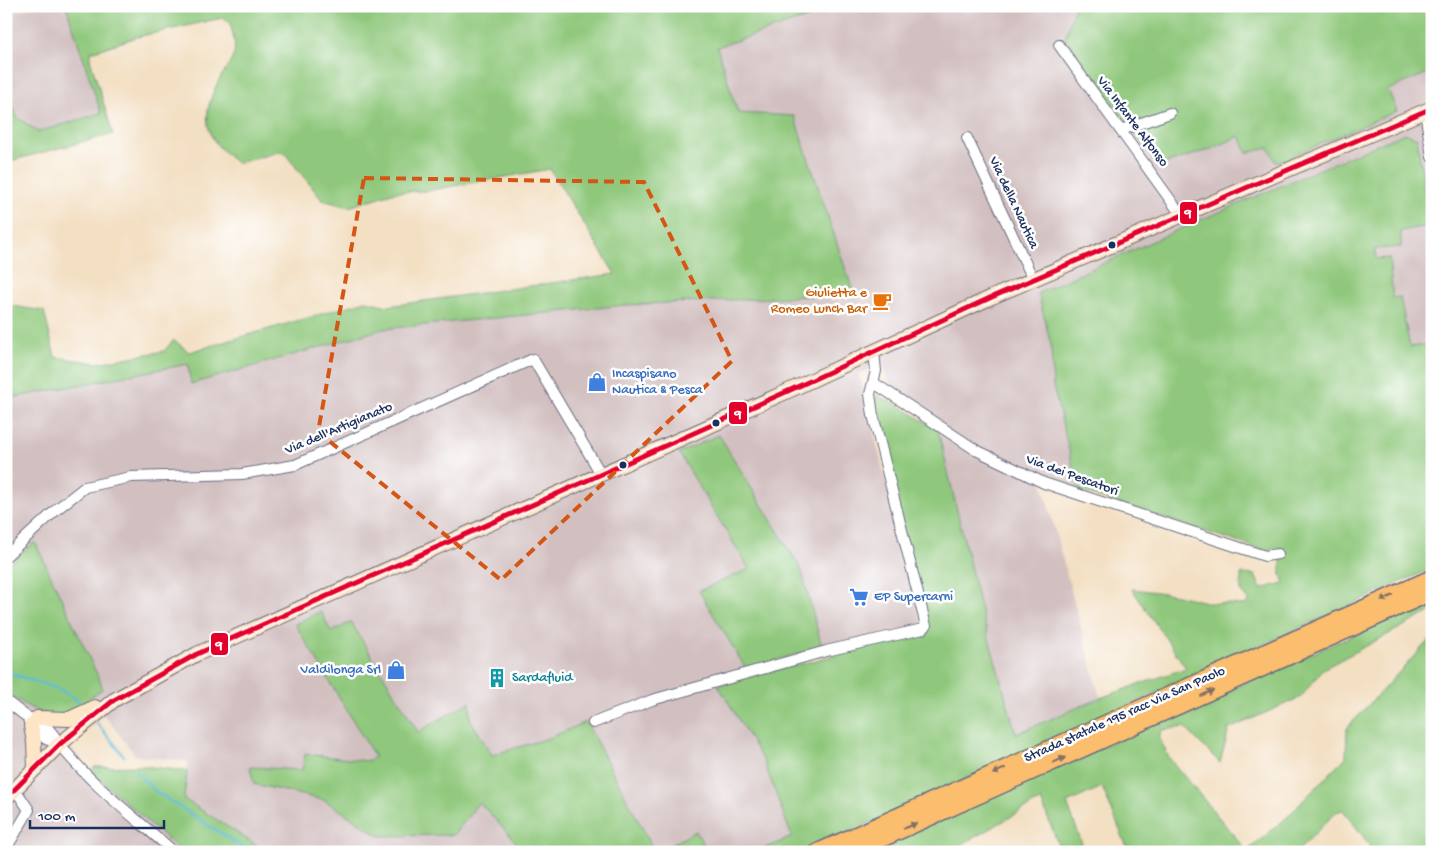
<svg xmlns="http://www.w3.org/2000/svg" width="1438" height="858" font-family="'Gochi Hand',sans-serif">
  <rect width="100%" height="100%" fill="#fff"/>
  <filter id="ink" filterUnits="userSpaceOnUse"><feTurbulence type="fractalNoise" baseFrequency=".02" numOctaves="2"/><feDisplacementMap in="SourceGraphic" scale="10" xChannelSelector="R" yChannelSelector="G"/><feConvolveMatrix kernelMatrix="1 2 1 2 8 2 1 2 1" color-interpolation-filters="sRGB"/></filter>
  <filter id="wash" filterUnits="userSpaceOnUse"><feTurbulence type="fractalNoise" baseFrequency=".0096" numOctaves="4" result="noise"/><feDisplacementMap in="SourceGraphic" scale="20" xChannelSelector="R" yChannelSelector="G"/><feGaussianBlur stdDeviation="1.12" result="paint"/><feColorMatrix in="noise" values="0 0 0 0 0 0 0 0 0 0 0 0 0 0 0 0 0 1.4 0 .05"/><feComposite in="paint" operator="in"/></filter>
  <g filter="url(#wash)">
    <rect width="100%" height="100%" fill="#f3dfc2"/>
    <!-- industrial -->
    <g fill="#d2bfc0">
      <path d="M35,6h31l35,107 -63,19 -21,-15 -9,-26h-2v-76z"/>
      <path d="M829,6h246l-10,32 146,111 29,-13 29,12 7,15 121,-51 -9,-22 44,-19v273l-22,3 -10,-50 -7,1 -4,-39h-13l-1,-11 26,-2v-15l26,-5 1,-10 -11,-78 -12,-5 -223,95 -144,65 13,52 2,41 26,105 -38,-12 59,219 -84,36 -36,-127 -42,-177 -42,-35 -9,-16 -4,-16 -24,11 63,251 -100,22 -21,-78 -19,-29 -57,-10 24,39 -49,22 46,78 -28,17 46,76 28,75 -36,15h-48l-12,-21 -33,21h-8l-69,-130 -37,16 -57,17 -22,-36v-17l-52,30 -67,-110 -20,11 -10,-22 -26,14 80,132 -7,4 -62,-7 -4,16 -52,-3 4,17 70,16 56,36 99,-34 46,50h-258l-83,-53 4,-38 -52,-5 -32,-41 -33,29v4l22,25 89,79h-176v-161l9,7 20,-156 -29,24v-167l182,-36 3,21 192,-55 277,-27 78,-189 -21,-66 113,-37z"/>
    </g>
    <!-- green -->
    <g fill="#8fc87b" stroke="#557c6c">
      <path d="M66,6h763l2,4 -114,37 21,66 56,3 60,178 -227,11 -244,24 -192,55 -3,-20 -182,35v-94l38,6 11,46 42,6 67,-12 10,-11 15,12 177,-51 22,5 227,-32 -65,-105 -124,22 -31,1 -46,15 -27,-7 -39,-49 -46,12c-34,-25 -37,-46 -18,-83 5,-9 13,-17 15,-27 2,-10 -2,-21 -4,-31l-8,-4 -85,19 -46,15 -1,7 23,75 -107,28v-71h2l9,26 21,15 63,-19z"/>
      <path d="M1075,6h357l-2,6 2,59 -44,19 9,21 -121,52 -7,-15 -22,5 -7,-17 -29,13 -53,17 -93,-128z"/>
      <path d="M1405,133l12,5 11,78 -1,10 -26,5v16l-26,2 1,10 13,-1 4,40 7,-1 10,50 22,-3v224l-626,284h-50l36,-15 -28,-75 -46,-77 208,-53 -50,-224v-13l24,11 38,24 42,177 36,127 84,-36 86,-30 -54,-79 40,5 38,9 35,2 4,-5 -8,-9v-17l14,1 6,14 23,-6 -3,-8v-27l-18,2 -184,-59 -26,-105 -2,-41 -13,-52 144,-65z"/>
      <path d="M719,435l82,134 21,78 -76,22 -47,-78 50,-22 -70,-116z"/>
      <path d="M35,542l66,141 1,6c-10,7 -19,15 -29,21 -22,14 -50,-5 -67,-19v-125z"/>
      <path d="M1432,600v11l-109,58 -22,28 -72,32 -9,34 -36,-36 -22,3 -3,7 10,21 78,93 38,-32 61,-62 1,-29 85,-91v198l-22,17h-40l-1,-8 -26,-34 -7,2 -39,40h-168l-27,-65 -35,16 18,49h-24l-20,-52 -93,52h-82z"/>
      <path d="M321,611l10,21 20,-10 67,110 52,-30v17l22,36 57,-17 37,-16 69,130h-130l-46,-50 -25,33 -74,1 -56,-36 -70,-16 -4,-17 52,3 3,-16 62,7 8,-4 -80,-133z"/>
      <path d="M142,766l45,5 -3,28 83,53h-85l-89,-79 1,-6z"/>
      <path d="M696,831l12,21h-45l-1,-2z"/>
    </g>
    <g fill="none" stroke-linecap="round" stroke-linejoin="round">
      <!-- stream -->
      <g stroke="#5cbbdb" stroke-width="2.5">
        <path d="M6,672c27,11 57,12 77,34"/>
        <path d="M97,723l27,33"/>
        <path d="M135,770l20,21 95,61"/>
      </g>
    </g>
  </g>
  <g filter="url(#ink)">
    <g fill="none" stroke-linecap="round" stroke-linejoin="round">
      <!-- minor casing -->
      <g stroke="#676d81" stroke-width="12">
        <g id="minor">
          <path d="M1059,45l123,171"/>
          <path d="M1425,111l7,46"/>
          <path d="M1121,130l49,-17"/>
          <path d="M967,138l66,141"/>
          <path d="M874,383l102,67 68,33 221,73 13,-2"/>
          <path d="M6,556l51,-47 28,-22 46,-10 111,-3 53,-9 238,-106 68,115"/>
          <path d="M6,701l21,16 4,9 15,13 14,5"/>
          <path d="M27,717c19,3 27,19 38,34 31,38 72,68 109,101"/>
          <path d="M593,723l59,-23 174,-49 97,-22 3,-3 -53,-211 -3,-21 6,-23 -2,-19"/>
          <path d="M6,849l23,-39 -14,-21"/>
        </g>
      </g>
      <!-- secondary casing -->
      <g stroke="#676d81" stroke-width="16">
        <g id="secondary">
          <path d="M37,718l32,1 26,-12"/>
          <path d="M31,726l3,16 1,27"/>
          <path d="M6,798l54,-54 54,-44 83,-46 589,-262 206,-95 440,-189"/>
        </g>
      </g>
      <!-- trunk casing -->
      <g stroke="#676d81" stroke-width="19">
        <g id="trunk">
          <path d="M818,852l614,-274"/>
          <path d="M852,852l580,-260"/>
        </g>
      </g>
      <!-- minor -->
      <use href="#minor" stroke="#fff" stroke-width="10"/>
      <!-- secondary -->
      <use href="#secondary" stroke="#fde5c5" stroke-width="14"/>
      <!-- trunk -->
      <use href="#trunk" stroke="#fbbd6e" stroke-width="16"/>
      <!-- bus-1 casing -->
      <g stroke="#fff" stroke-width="9">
        <path id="bus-1" d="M6,798l54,-54 54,-44 83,-46 589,-262 206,-95 440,-189"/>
      </g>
      <!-- bus-1 -->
      <use href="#bus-1" stroke="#e4002b" stroke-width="5"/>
    </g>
    <!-- one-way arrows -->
    <defs><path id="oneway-solid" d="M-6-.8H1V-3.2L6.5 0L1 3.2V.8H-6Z" transform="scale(1.25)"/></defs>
    <g fill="#806f65">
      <use href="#oneway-solid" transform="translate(1387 598) rotate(156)"/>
      <use href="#oneway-solid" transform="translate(1207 693) rotate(-24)"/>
      <use href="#oneway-solid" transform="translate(1059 760) rotate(-24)"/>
      <use href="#oneway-solid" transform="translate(999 771) rotate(156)"/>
      <use href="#oneway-solid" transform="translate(910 826) rotate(-23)"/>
    </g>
  </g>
  <!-- marked area -->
  <path fill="none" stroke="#d45514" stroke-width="4" stroke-dasharray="10 6" stroke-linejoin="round" d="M364,178l280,4 88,179 -231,219 -183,-148z"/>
  <!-- icons -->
  <defs>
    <g id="cafe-bare" transform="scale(1.5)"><path d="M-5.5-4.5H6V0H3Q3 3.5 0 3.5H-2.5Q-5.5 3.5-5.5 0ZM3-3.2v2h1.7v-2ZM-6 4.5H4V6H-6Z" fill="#e8710a" stroke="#fff" stroke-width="2.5" paint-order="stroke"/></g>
    <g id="shop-bare" transform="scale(1.5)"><path d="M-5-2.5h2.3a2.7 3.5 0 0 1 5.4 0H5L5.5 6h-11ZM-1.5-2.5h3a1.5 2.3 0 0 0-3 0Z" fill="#3f7fe0" stroke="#fff" stroke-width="2.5" paint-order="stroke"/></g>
    <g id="supermarket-bare" transform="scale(1.5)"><path d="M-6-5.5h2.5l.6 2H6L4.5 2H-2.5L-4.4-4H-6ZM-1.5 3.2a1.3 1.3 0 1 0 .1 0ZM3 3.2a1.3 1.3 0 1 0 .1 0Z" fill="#3f7fe0" stroke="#fff" stroke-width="2.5" paint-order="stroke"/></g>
    <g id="building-bare" transform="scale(1.5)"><path d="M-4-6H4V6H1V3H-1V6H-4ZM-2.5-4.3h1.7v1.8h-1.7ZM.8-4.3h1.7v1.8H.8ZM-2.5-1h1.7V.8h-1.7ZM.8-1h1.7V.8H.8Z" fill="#0f9aa8" stroke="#fff" stroke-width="2.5" paint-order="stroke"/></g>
  </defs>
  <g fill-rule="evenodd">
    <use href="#cafe-bare" x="882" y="301"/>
    <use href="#shop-bare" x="597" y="382"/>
    <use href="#supermarket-bare" x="859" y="597"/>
    <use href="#shop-bare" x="396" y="670"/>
    <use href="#building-bare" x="497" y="678"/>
  </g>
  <!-- markers -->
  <g fill="#1b2f5e" stroke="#fff" stroke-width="2">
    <circle cx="1112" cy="245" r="4.5"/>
    <circle cx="716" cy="423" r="4.5"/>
    <circle cx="623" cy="465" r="4.5"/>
  </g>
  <g text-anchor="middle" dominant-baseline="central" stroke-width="5" stroke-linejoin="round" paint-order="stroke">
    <!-- street labels -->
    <g font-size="14" fill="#1b2f5e" stroke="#fff">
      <text transform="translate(1132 122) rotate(53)">Via Infante Alfonso</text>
      <text transform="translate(1013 203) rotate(65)">Via della Nautica</text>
      <text transform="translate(339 429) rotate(-23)">Via dell'Artigianato</text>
      <text transform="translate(1072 476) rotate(20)">Via dei Pescatori</text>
      <text transform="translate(1125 715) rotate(-24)">Strada statale 195 racc Via San Paolo</text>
    </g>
    <!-- food labels -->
    <g font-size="14" fill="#c56008" stroke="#fff" text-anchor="end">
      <text x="867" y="293">Giulietta e<tspan x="867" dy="16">Romeo Lunch Bar</tspan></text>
    </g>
    <!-- shop labels -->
    <g font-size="14" fill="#366cbe" stroke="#fff" text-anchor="start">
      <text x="612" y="374">Incaspisano<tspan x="612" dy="16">Nautica &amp; Pesca</tspan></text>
      <text x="874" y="597">EP Supercarni</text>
      <text x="381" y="670" text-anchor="end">Valdilonga Srl</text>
    </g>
    <!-- culture labels -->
    <g font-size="14" fill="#0d838f" stroke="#fff" text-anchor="start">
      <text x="512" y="678">Sardafluid</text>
    </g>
  </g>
  <g stroke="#fff" stroke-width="2">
    <rect x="1179" y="201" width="19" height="24" rx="5" fill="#e4002b"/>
    <rect x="728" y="401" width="20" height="24" rx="5" fill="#e4002b"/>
    <rect x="210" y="632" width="19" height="24" rx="5" fill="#e4002b"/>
  </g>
  <g font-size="14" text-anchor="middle" font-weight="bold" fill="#fff">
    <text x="1188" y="217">9</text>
    <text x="738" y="418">9</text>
    <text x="219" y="649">9</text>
  </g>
  <!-- margin -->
  <rect width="1438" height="858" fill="none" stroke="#fff" stroke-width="25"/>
  <!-- scale -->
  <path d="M30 820v8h134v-8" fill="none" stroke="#1b2f5e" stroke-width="2.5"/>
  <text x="38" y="820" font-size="15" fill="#1b2f5e" stroke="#ffffff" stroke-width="4" paint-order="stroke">100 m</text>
</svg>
